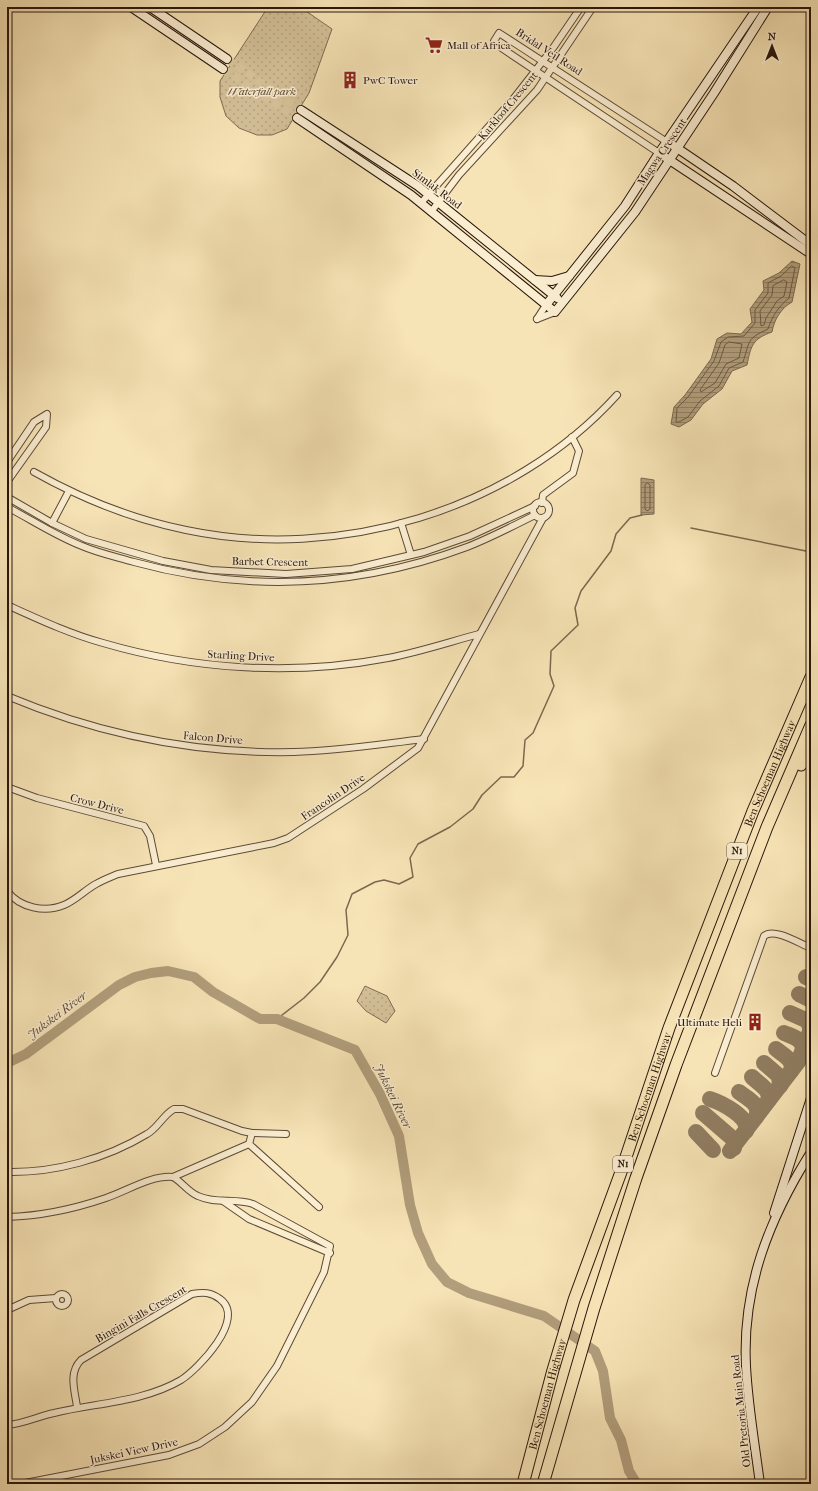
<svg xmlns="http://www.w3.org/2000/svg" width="818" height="1491" font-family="'IM FELL French Canon',serif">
  <defs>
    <pattern id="park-dots" width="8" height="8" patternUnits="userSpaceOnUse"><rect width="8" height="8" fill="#d4c199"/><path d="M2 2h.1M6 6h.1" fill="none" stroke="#b6a583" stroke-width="1.8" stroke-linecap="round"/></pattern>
    <pattern id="water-rules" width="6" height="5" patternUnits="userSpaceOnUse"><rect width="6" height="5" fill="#b19e7c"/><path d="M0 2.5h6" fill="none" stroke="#908064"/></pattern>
  </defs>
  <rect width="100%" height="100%" fill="#f7e4b6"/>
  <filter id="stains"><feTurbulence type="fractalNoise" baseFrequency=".005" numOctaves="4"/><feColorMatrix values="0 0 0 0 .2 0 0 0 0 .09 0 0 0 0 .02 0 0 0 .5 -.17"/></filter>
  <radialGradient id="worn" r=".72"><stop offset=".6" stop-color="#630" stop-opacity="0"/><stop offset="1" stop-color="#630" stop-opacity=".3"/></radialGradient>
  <!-- park -->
  <g fill="url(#park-dots)" stroke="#7e6c52">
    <path d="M268,7h32l32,22 -23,64 -22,36 -15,6h-15l-18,-7 -13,-12 -6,-19v-16z"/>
    <path d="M365,986l22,10 8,15 -9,12 -20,-12 -9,-10z"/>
  </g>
  <!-- water -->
  <g fill="url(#water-rules)" stroke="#7a684f">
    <path d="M792,261l8,3 -8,38c-11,6 -18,18 -20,30 -20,7 -21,14 -25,33l-15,6 -10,18 -19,15 -12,16 -12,7 -8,-3 3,-17 11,-12 26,-36 6,-20 10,-6 14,1 11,-12 -2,-13 14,-19 -1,-9 16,-8z"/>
    <path d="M641,478l13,2v34l-13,1z"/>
  </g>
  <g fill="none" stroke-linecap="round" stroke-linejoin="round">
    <!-- shore -->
    <g stroke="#6c5a44" stroke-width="1">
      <path d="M792,266l3,2 -6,30c-10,8 -17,18 -21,31 -22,10 -18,12 -25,33l-14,6 -10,18 -19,15 -12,16 -9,5h-3l1,-14 11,-11 26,-36 7,-19 7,-5 16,-1 11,-13v-13l13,-17v-10l13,-7z"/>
      <path d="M784,280l3,2 -3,14 -7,5 -11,17 -2,7 -3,1 -1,-15 12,-16 1,-9z"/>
      <path d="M729,342l13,2 -3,14 -13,6 -11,19 -14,9 -1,-2 19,-27 6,-18z"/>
      <path d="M648,483l2,2v24l-3,2 -2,-2v-24z"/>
    </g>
    <!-- stream -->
    <g stroke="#7a684f" stroke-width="1.5">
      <path d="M691,528l120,24"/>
      <path d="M277,1019l27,-21 16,-16 17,-25 11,-22 -2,-25 6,-16 23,-12 9,-2 15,4 14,-7 -3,-19 8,-14 32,-17 23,-18 9,-14 19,-18h13l9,-11 2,-26 8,-7 21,-47 -4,-12 1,-23 27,-26 -3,-17 6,-17 30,-40 5,-17 14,-16 12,-3"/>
    </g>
    <!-- river -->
    <path stroke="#b19e7c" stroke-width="10" d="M7,1063l19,-9 93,-69 16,-8 16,-4 17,-2 26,6 19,15 47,27h17l78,31 25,44 19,42 11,69 8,28 14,31 15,18 22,11 75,23 51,35 8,20 7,47 11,22 8,31 8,13"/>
    <!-- taxiway -->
    <g stroke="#907d61" stroke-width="16">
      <path d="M806,977l5,2"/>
      <path d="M799,994l12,6"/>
      <path d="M790,1013l18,8 3,10"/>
      <path d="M784,1033c9,4 20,6 19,18"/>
      <path d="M776,1049c7,6 19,11 15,22"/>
      <path d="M764,1063l15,13 1,10"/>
      <path d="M752,1077c7,7 20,13 16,24"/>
      <path d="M739,1092c8,6 23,13 17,25"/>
      <path d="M710,1099c12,4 40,18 36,32"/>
      <path d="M703,1113l29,25 2,4v6"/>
      <path d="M696,1132l17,18"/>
      <path d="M730,1151l68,-89 13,-33"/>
    </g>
    <!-- secondary-tunnel -->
    <g stroke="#d8c59c" stroke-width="8" stroke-dasharray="8 4" stroke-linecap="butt">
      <path d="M227,59l74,51"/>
      <path d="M223,69l74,49"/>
    </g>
    <!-- street casing -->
    <g stroke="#5c4a36" stroke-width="8">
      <g id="street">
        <path d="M659,153l-162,-108 -3,-4 5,-8 168,109"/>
        <path d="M421,203l93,-105 39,-50 28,-41"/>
        <path d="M431,212l28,-37 78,-85 56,-83"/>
        <path d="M537,319l18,-7"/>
        <path d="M537,319l9,-14"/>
        <path d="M7,462l27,-40 13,-8 -1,13 -39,55"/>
        <path d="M34,472c48,27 98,47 152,58 152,32 326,-19 431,-135"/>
        <path d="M7,497l45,26 34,16 77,22 48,9 75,4 66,-5 72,-17 46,-16 65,-30"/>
        <circle cx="541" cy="510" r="8"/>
        <path d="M542,503l1,-8 30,-22 6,-22 -7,-14"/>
        <path d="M7,507c25,13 49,29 75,39 16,7 35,11 52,16 113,31 223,26 333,-15 23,-9 46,-21 68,-32"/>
        <path d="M52,523l17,-32"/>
        <path d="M401,523l10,32"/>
        <path d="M7,605c31,14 63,29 96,38 92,27 191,33 285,15 31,-6 61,-16 91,-24"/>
        <path d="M7,696c91,38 188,58 287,56 43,-1 87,-8 130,-13"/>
        <path d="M7,787l30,11 107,28 6,10 6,29"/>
        <path d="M7,891c13,17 38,22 57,14 12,-5 21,-15 32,-21 7,-4 15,-7 22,-10l156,-31 14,-5 75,-49 55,-41 125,-230"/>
        <path d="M715,1073l49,-137c10,-9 36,8 47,12"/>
        <path d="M249,1144l70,63"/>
        <path d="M7,1172c47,1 99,-13 140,-38 11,-6 16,-19 27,-25h9l59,22 10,2 34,1"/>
        <path d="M173,1177l76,-33 3,-11"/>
        <path d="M223,1201l26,18 81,34"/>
        <path d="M7,1217c34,-1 67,-8 99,-19 21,-7 45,-23 67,-21 9,5 15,15 25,19 17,8 37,2 55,8l77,42 -6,26 -47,94 -25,36 -27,25 -26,17 -30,11 -149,29"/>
        <circle cx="62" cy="1300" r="6"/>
        <path d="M7,1310l22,-10 27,-2"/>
        <path d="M7,1425c16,-1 32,-9 47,-12 41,-10 90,-11 127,-33 17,-11 66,-61 39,-81 -9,-7 -17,-7 -28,-5l-111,66c-13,13 -6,31 -4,47"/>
      </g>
    </g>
    <!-- secondary casing -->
    <g stroke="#28160c" stroke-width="10">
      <g id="secondary">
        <path d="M131,7l92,62"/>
        <path d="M150,7l77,52"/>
        <path d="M301,110l117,76 139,112"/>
        <path d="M297,118l114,77 144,117 80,-100 79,-119 54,-86"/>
        <path d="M674,146l59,40 78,59"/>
        <path d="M659,153l152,101"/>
        <path d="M535,280l17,1 17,-5"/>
        <path d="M546,305l79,-99 34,-53 99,-146"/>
        <path d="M774,1213l37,-115"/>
        <path d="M760,1484c-5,-39 -12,-78 -14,-118 -4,-79 23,-147 65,-214"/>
      </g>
    </g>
    <!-- highway casing -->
    <g stroke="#28160c" stroke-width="13">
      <g id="highway">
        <path d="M801,765l10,-19"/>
        <path id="s1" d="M523,1484l30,-114 21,-70 47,-128 48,-144 84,-217 58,-134"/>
        <path d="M543,1484l51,-176 42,-130 40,-113 91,-238 44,-102"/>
      </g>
    </g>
    <!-- street -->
    <use href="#street" stroke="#faedd0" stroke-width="6"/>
    <!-- secondary -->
    <use href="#secondary" stroke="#faedd0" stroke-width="8"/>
    <!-- highway -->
    <use href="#highway" stroke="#f7e4b6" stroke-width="11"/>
  </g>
  <!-- icons -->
  <defs>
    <g id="supermarket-bare" transform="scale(1.38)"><path d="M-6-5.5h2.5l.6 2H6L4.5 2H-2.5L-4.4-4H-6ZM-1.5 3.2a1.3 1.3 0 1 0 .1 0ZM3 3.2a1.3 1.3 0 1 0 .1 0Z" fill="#8f2418" stroke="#faedd0" stroke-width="2.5" paint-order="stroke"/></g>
    <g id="building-bare" transform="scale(1.38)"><path d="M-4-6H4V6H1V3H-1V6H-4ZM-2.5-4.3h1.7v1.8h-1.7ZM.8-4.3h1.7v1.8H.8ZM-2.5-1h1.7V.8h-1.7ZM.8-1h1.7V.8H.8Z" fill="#8f2418" stroke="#faedd0" stroke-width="2.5" paint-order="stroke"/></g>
  </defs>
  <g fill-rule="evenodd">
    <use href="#supermarket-bare" x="434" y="45"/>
    <use href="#building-bare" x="350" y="80"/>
    <use href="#building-bare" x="755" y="1022"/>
  </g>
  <g text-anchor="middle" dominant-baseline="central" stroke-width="3" stroke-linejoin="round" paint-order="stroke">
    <!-- shield labels -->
    <g fill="#faedd0" stroke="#675647" stroke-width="1">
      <rect x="727" y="843" width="20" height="16" rx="3"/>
      <rect x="613" y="1156" width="20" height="16" rx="3"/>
    </g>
    <g font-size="10" font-weight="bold" fill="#28160c">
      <text x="737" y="851">N1</text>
      <text x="623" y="1164">N1</text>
    </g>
    <!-- poi labels -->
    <g font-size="11" fill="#28160c" stroke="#faedd0" text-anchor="start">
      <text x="447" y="45">Mall of Africa</text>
      <text x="363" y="80">PwC Tower</text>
      <text x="742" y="1022" text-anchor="end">Ultimate Heli</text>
    </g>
    <!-- street labels -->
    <g font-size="11" fill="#28160c" stroke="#faedd0">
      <text transform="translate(549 52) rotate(33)">Bridal Veil Road</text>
      <text transform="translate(508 106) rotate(-50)">Karkloof Crescent</text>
      <text transform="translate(662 152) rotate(-56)">Magwa Crescent</text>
      <text transform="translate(437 189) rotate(37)">Simlak Road</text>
      <text transform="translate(270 562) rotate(1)">Barbet Crescent</text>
      <text transform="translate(241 656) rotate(3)">Starling Drive</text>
      <text transform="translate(213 738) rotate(5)">Falcon Drive</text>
      <text stroke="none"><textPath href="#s1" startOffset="753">Ben Schoeman Highway</textPath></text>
      <text transform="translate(333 797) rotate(-34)">Francolin Drive</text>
      <text transform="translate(97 804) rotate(14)">Crow Drive</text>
      <text stroke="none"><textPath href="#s1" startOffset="417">Ben Schoeman Highway</textPath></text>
      <text transform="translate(141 1314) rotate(-30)">Bingini Falls Crescent</text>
      <text stroke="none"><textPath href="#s1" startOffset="93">Ben Schoeman Highway</textPath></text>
      <text transform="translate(741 1411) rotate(-96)">Old Pretoria Main Road</text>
      <text transform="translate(134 1451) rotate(-12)">Jukskei View Drive</text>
    </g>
    <!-- park labels -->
    <g font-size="11" font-style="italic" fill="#5c4936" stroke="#faedd0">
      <text x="262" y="91">Waterfall park</text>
    </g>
    <!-- water labels -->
    <g font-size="12" font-style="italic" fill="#5f4c39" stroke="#faedd0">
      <text transform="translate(57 1015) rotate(-37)">Jukskei River</text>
      <text transform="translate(393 1096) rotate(64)">Jukskei River</text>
    </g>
  </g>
  <!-- margin -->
  <rect width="818" height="1491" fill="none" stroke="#f7e4b6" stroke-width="24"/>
  <rect x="8" y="8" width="802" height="1475" fill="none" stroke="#28160c" stroke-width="2"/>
  <rect x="12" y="12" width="794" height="1467" fill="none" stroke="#28160c"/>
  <!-- north arrow -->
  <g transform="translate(772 46)" stroke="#faedd0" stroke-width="3" paint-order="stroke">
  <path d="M0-3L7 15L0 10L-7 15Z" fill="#28160c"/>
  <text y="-6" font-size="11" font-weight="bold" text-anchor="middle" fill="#28160c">N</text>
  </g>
  <rect width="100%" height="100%" filter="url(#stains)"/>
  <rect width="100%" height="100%" fill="url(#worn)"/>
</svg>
